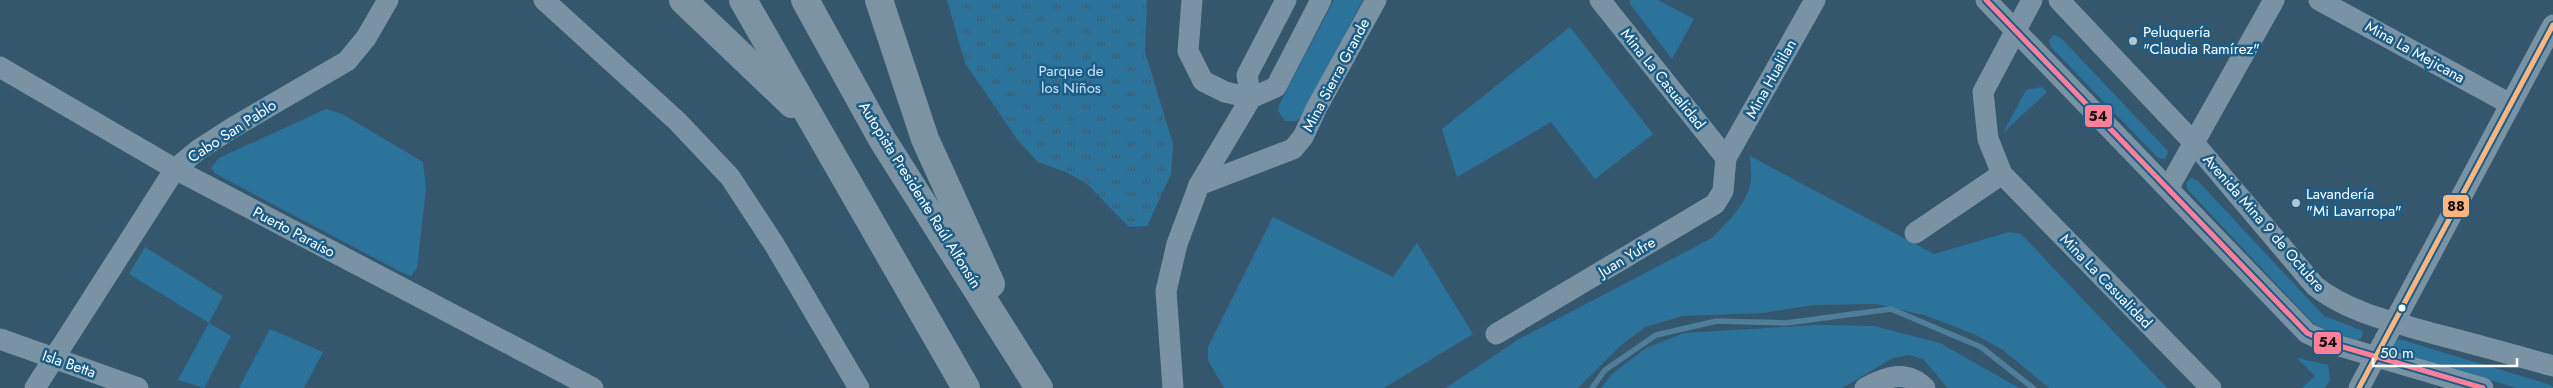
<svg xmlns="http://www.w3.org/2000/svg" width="2553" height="388" font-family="Jost,sans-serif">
  <defs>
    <pattern id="park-tufts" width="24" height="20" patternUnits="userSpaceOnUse" patternTransform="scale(1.25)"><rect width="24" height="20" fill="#2c739c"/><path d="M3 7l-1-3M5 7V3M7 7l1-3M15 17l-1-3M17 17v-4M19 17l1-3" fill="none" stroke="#3f5c6c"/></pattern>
  </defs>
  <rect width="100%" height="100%" fill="#34576e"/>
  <!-- grass -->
  <g fill="#2c739c">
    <path d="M1334,0h29l-62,117 -5,4h-11l-7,-10 1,-6z"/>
    <path d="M1630,0h28l36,19 -22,40 -42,-55z"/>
    <path d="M1570,27l83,107 -58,45 -44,-57 -94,55 -15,-48z"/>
    <path d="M2054,35l7,3 106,112 1,3 -3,6 -7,-1 -107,-111 -2,-7z"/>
    <path d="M2042,87l5,5 -44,41 23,-43z"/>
    <path d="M326,109l16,5 81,48 3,27 -9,79 -6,8 -10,-4 -185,-98 -5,-6 8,-10z"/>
    <path d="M1750,156l184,98 75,-22 12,2 146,154h-118l-46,-38 -27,-15 -49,-19 -51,-12 -63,1 -51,8 -80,3 -37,11 -26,20 -41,41h-132l73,-49 193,-101c14,-14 37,-36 39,-58 1,-8 -1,-17 -1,-24z"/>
    <path d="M2191,178l7,3 126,135 37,14 2,3 -2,6 -4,1 -32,-10 -12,-7 -125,-133 -2,-7z"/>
    <path d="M1273,217l120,60 24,-34 56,91 -89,54h-160l-16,-28v-13z"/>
    <path d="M145,247l78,49 -14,27 22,13 -27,52 -26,-8 31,-57 -80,-49z"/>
    <path d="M1817,325l57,1 66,17 79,45h-71l-25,-29 -14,-4 -16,3 -51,30h-241l11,-14 34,-26 38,-15z"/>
    <path d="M270,329l53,23 -19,36h-65z"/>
    <path d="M2399,339l152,46 2,3h-37l-117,-36 -6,-5 1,-3z"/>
    <path d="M2297,358l31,7 2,15 -5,8h-23l13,-12z"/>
  </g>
  <!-- park -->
  <path fill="url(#park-tufts)" d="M947,0h200l-2,52 28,92 -2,30 -24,52 -18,1 -42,-43 -19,-11 -30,-11 -21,-23 -52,-76z"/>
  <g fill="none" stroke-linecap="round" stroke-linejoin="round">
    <!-- stream -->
    <path stroke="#4f7e9a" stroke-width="5.5" d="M1592,388l13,-18 51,-35 61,-14 69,2 105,-14 90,38 52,41"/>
    <!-- minor -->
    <g stroke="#7a93a4" stroke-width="21">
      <path d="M544,0l133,121 53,56 44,67 85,144"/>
      <path d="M1192,0l-4,51 15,30 22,11 26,6"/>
      <path d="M1600,0l126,158"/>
      <path d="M1986,0l321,333 19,9 157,46"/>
      <path d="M2032,0l-49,92 5,47 14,35 209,214"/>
      <path d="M2059,0l135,143 121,143c34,27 79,36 120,48 39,10 79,21 118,32"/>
      <path d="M2319,0l191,104"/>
      <path d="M0,67l175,102 418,219"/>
      <path d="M1251,98l25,-11 45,-87"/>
      <path d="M1251,98l-4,-23 39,-75"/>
      <path d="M1199,185l94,-36 10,-12 14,-30 59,-107"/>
      <path d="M2169,187l105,-187"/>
      <path d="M1915,233l87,-59"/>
      <path d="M1496,334l219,-130 8,-13 3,-33 89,-158"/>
      <path d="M0,339l138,49"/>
      <path d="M35,388l140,-219 23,-19 34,-22 115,-67 19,-23 22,-38"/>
      <path d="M1173,388l-7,-97 11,-47 22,-59 52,-87"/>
      <path d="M1865,388c21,-11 41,-19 60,0"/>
      <path d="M2359,388l194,-363"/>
    </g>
    <!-- highway -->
    <g stroke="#7b93a3" stroke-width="28">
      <path d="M683,0l109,104"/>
      <path d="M743,0l223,388"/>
      <path d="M805,0l77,139 157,249"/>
      <path d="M879,0l46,139 66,145"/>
    </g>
    <!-- bus-1 casing -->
    <g stroke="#1b5d86" stroke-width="9">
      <path id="bus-1" d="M1986,0l321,333 19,9 157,46"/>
    </g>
    <!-- bus-2 casing -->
    <g stroke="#1b5d86" stroke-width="9">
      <path id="bus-2" d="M2359,388l194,-363"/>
    </g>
    <!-- bus-1 -->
    <use href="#bus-1" stroke="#ff8098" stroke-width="5"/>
    <!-- bus-2 -->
    <use href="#bus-2" stroke="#ffb580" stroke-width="5"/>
  </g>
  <!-- markers -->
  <g fill="#b8c4cc" stroke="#1b5d86" stroke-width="2">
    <circle cx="2133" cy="41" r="5"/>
    <circle cx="2296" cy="203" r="5"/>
  </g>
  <circle fill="#fff" stroke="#1b5d86" stroke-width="2" cx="2402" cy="308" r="4.5"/>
  <g text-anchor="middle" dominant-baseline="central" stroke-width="5" stroke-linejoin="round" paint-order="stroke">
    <!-- poi labels -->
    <g font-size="15" fill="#fff" stroke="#1b5d86" text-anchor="start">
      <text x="2143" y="32">Peluquería<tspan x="2143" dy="17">"Claudia Ramírez"</tspan></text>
      <text x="2306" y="194">Lavandería<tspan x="2306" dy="17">"Mi Lavarropa"</tspan></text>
    </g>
    <!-- street labels -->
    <g font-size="15" fill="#fff" stroke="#1b5d86">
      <text transform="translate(2415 52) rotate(29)">Mina La Mejicana</text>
      <text transform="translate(1336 75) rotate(-62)">Mina Sierra Grande</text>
      <text transform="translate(1663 79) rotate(51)">Mina La Casualidad</text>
      <text transform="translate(1771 79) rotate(-61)">Mina Hualilan</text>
      <text transform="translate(232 131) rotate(-33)">Cabo San Pablo</text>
      <text transform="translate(920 195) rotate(58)">Autopista Presidente Raúl Alfonsín</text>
      <text transform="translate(2264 223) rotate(49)">Avenida Mina 9 de Octubre</text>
      <text transform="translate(294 232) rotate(28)">Puerto Paraíso</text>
      <text transform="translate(1627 257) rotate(-31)">Juan Yufre</text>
      <text transform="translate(2106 281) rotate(46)">Mina La Casualidad</text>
      <text transform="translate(69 364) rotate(19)">Isla Betta</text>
    </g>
    <!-- park labels -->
    <g font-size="15" fill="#c7e7f9" stroke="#1b5d86">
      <text x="1071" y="71">Parque de<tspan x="1071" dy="17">los Niños</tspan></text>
    </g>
  </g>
  <g stroke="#1b5d86" stroke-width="2">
    <rect x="2084" y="104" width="29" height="24" rx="5" fill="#ff8098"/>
    <rect x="2442" y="194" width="28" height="24" rx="5" fill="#ffb580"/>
    <rect x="2313" y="331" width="29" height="24" rx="5" fill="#ff8098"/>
  </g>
  <g font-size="14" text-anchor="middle" font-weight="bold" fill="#111">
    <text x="2098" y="121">54</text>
    <text x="2456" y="211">88</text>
    <text x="2328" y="347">54</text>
  </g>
  <!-- scale -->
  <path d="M2373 358v8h144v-8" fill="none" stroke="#ffffff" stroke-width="2.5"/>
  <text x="2380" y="358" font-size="15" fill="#ffffff" stroke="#1b5d86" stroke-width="4" paint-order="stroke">50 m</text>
</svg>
